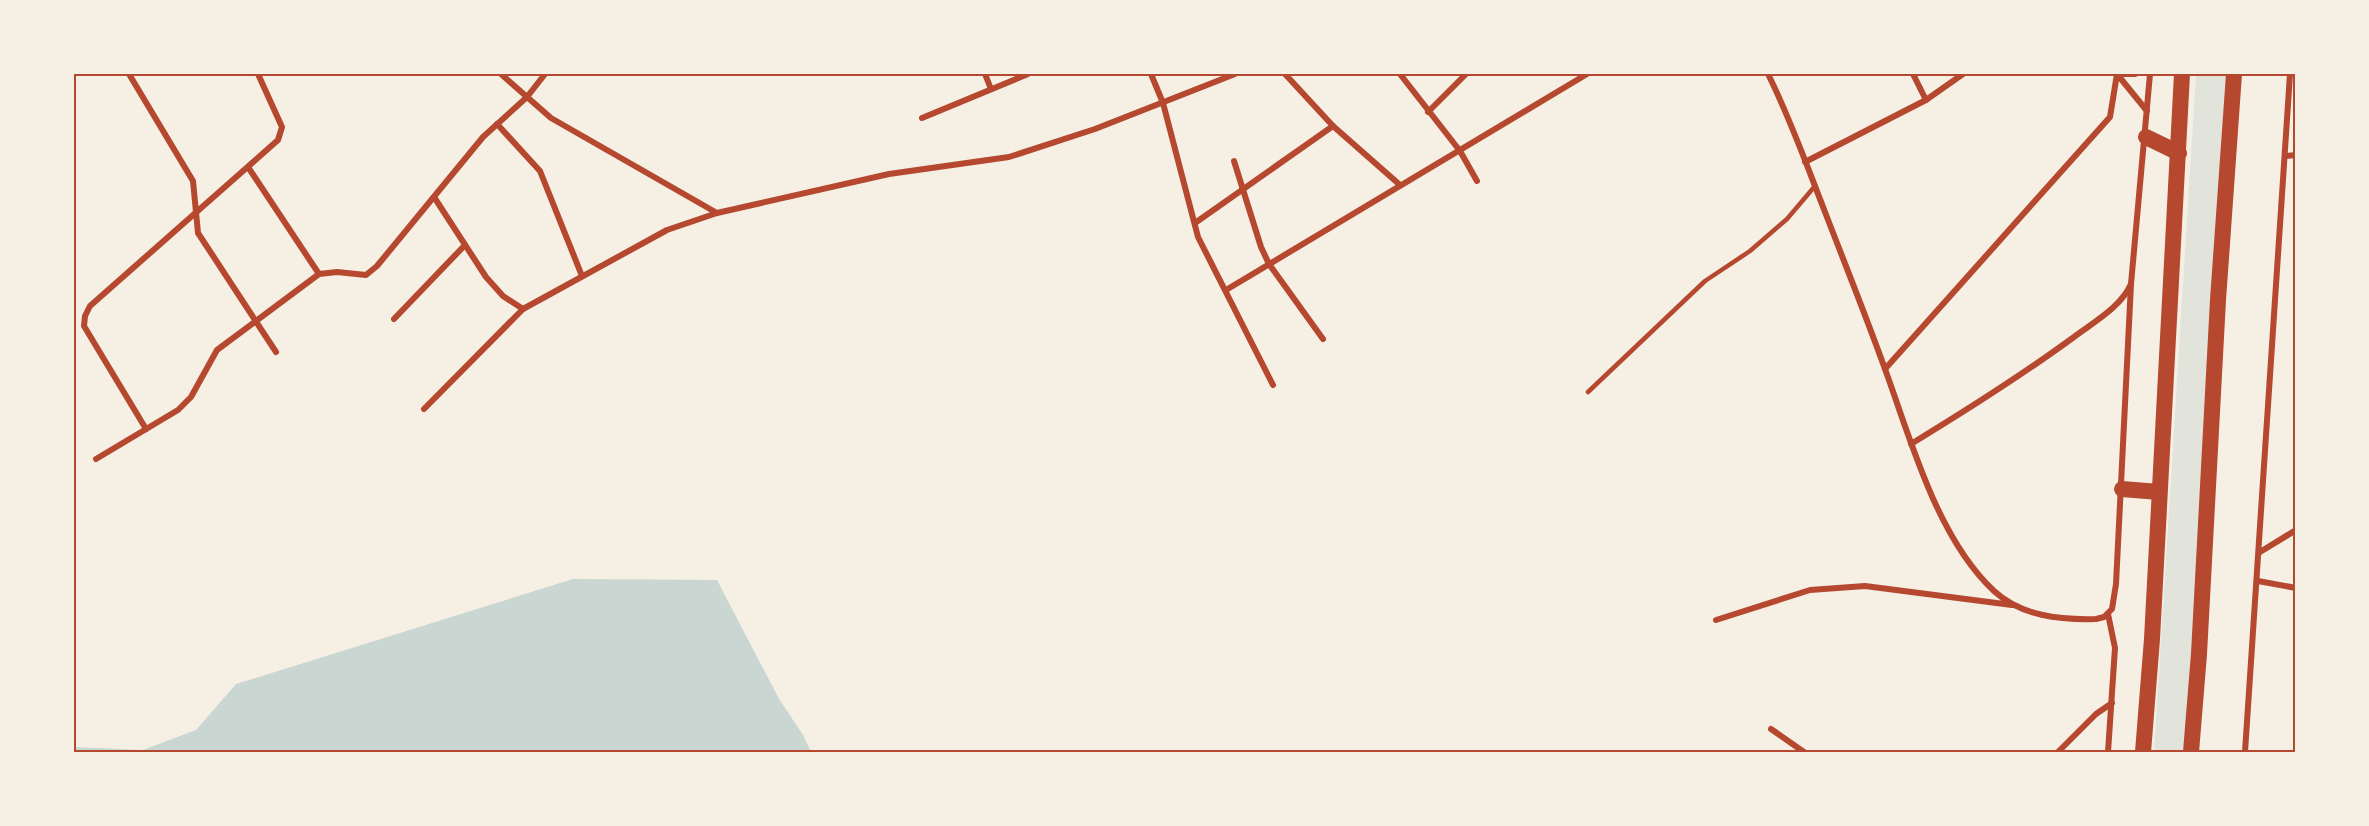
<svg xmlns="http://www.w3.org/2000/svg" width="2369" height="826" font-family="Signika,sans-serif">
  <rect width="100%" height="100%" fill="#f6efe4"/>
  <!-- green -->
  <path fill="#e2e4dc" d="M2196,74h33l-38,597 -8,81h-29z"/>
  <!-- water -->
  <path fill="#c9d6d2" d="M573,579l144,1 62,119 24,36 8,17h-737v-5l69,3 53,-20 40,-46z"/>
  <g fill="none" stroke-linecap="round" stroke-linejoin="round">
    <!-- service -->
    <path stroke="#b5482f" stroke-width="4.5" d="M1588,392l117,-111 45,-30 37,-32 28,-33"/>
    <!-- minor -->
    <g stroke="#b5482f" stroke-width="6">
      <path d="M129,74l64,107 5,52 78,119"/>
      <path d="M501,74l50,44 166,95"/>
      <path d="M985,74l6,15"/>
      <path d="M1151,74l12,29 35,134 75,148"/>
      <path d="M1285,74l48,52 67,59"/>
      <path d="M1400,74l60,77 17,30"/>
      <path d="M1768,74c22,44 39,92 57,138 20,52 41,104 60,157 26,71 52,169 109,222 27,25 66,29 102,28l8,-2 8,-8 4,-25 15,-300"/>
      <path d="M1913,74l13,26"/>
      <path d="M2117,74l30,37"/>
      <path d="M2119,74h16"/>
      <path d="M1428,112l38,-38"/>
      <path d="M922,118l106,-44"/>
      <path d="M497,124l43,47 42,105"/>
      <path d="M2285,156l11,-1"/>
      <path d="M1234,161l27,86 8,17 54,75"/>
      <path d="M1805,162l121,-62 37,-26"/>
      <path d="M248,167l71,107"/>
      <path d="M434,197l52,80 17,19 20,13"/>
      <path d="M1195,223l138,-97"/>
      <path d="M1226,290l361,-216"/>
      <path d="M394,319l71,-74"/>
      <path d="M1885,369l225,-252 7,-43"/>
      <path d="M424,409l99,-100 144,-79 50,-17 172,-39 120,-17 86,-28 140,-55"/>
      <path d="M146,429l-62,-103 1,-10 5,-10 188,-166 4,-13 -24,-53"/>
      <path d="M1911,444c56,-34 111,-69 163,-107 20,-15 47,-30 57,-53l19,-210"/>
      <path d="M96,459l82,-49 13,-13 26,-47 102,-76 18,-2 29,3 11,-9 106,-129 44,-40 18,-23"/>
      <path d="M2260,552l36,-22"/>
      <path d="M2258,581l38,7"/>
      <path d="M1716,620l94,-30 55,-4 147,19"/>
      <path d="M1771,729l33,23"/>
      <path d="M2058,752l38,-38 16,-11"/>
      <path d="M2108,752l7,-104 -7,-34"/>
      <path d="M2245,752l45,-678"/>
    </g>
    <!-- trunk -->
    <g stroke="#b5482f" stroke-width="16">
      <path d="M2146,137l33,16"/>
      <path d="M2122,489l37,3"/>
      <path d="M2143,752l9,-113 30,-565"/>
      <path d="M2191,752l8,-98 19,-354 16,-226"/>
    </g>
  </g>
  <!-- border -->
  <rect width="2369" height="826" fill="none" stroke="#f6efe4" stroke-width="150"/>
  <rect x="75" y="75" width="2219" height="676" fill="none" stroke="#b5482f" stroke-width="2"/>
</svg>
